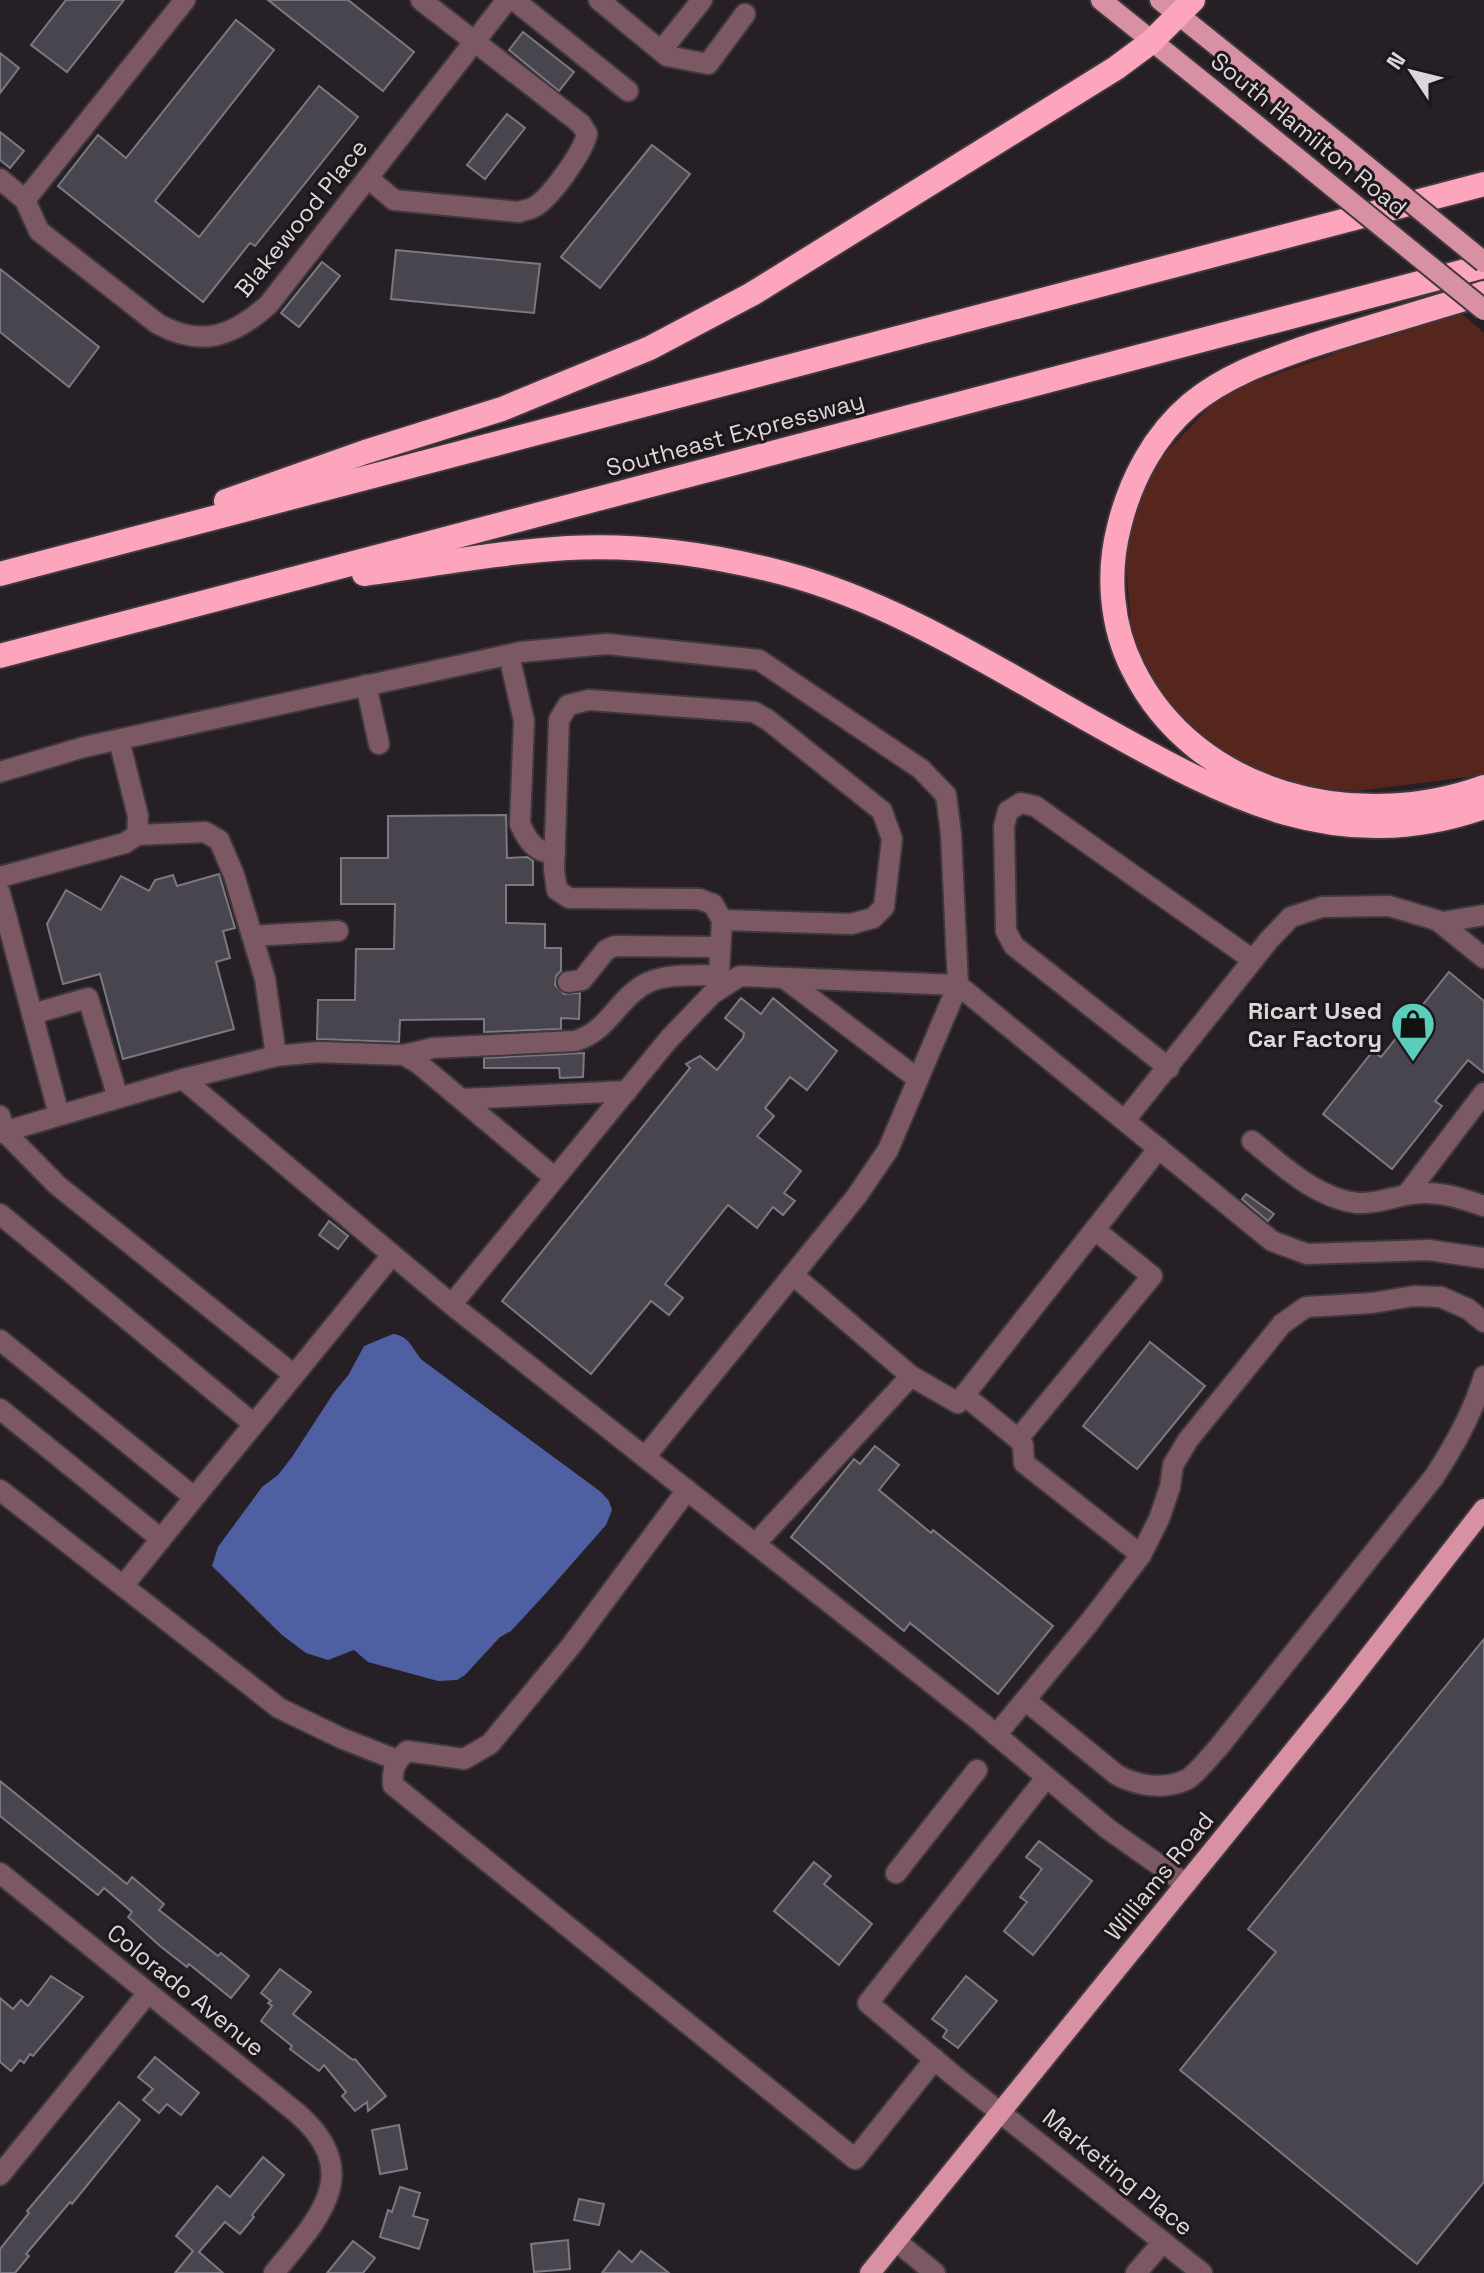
<svg xmlns="http://www.w3.org/2000/svg" width="1484" height="2273" font-family="'Space Grotesk',sans-serif">
  <rect width="100%" height="100%" fill="#261f25"/>
  <!-- green -->
  <path fill="#56251c" d="M1462,314l22,19v442l-127,16 -75,-6 -68,-36 -53,-56 -29,-58 -7,-82 25,-84 73,-76 125,-44z"/>
  <!-- water -->
  <path fill="#4f60a2" d="M393,1334c17,2 19,15 29,26l179,132 8,9 3,9 -6,15 -59,67 -36,39 -11,6 -35,38 -8,5 -19,1 -70,-19 -14,-12 -26,10 -22,-7 -24,-18 -70,-69 6,-19 44,-60 16,-12 14,-18 41,-63 16,-20 15,-28z"/>
  <!-- building -->
  <g fill="#48454e" stroke="#7b7882" stroke-width="2">
    <path d="M66,0h58l-57,72 -36,-27z"/>
    <path d="M268,0h80l66,52 -31,39z"/>
    <path d="M236,20l38,30 -119,151 44,36 120,-151 39,31 -103,129 -5,-3 -47,59 -145,-116 40,-51 28,23z"/>
    <path d="M523,32l51,40 -15,19 -50,-41z"/>
    <path d="M0,53l19,15 -19,25z"/>
    <path d="M507,114l18,14 -40,51 -18,-14z"/>
    <path d="M0,132l24,19 -14,17 -10,-8z"/>
    <path d="M652,145l38,29 -90,114 -39,-31z"/>
    <path d="M396,250l144,14 -6,49 -143,-14z"/>
    <path d="M322,262l18,14 -41,51 -18,-14z"/>
    <path d="M0,269l99,78 -30,40 -69,-55z"/>
    <path d="M506,815l1,43 20,-1 6,4v24h-27v38l39,1v24h16v23l-5,5 -1,9 9,9 16,-1 -1,26 -18,-1v11l-77,3v-13l-84,1 -1,22 -82,-3 1,-39h37l1,-51h38l1,-45h-54v-46h47v-42z"/>
    <path d="M219,874l16,54 -12,3 7,27 -14,4 18,67 -111,30 -23,-85 -37,10 -16,-60 19,-34 35,20 20,-34 28,15 6,-11 18,-5 4,11z"/>
    <path d="M1449,972l35,29v72l-16,-13 -33,41 7,5 -50,63 -69,-55 50,-63 8,6z"/>
    <path d="M741,998l20,16 12,-16 64,53 -30,39 -17,-13 -25,31 9,8 -17,20 44,35 -17,22 11,8 -12,14 -10,-8 -16,21 -29,-23 -63,79 18,14 -14,17 -18,-14 -60,73 -89,-73 188,-233 -4,-4 14,-8 17,14 26,-32 1,-5 -19,-15z"/>
    <path d="M584,1053l-1,24 -23,1 -1,-10h-75v-10z"/>
    <path d="M1246,1194l28,20 -6,7 -26,-22z"/>
    <path d="M329,1221l19,15 -10,13 -19,-14z"/>
    <path d="M1150,1342l55,44 -68,83 -54,-43z"/>
    <path d="M875,1446l24,19 -20,25 52,43 2,-3 120,96 -55,68 -88,-71 -6,8 -113,-94 63,-78 6,5z"/>
    <path d="M1484,1639v543l-67,82 -237,-194 96,-118 -28,-23z"/>
    <path d="M0,1781l127,103 5,-7 32,27 -5,6 59,46 3,-3 28,23 -18,22 -42,-34 -2,3 -27,-21 -32,-29 4,-5 -28,-24 -6,7 -98,-79z"/>
    <path d="M1039,1841l53,40 -59,74 -29,-24 23,-29 -7,-5 22,-28 -16,-12z"/>
    <path d="M814,1862l17,14 -7,8 48,40 -33,41 -65,-54z"/>
    <path d="M280,1969l31,23 -18,22 60,46 2,-1 31,37 -18,15 -1,-9 -12,9 -13,-15 4,-4 -22,-27 -5,6 -29,-22 2,-3 -31,-25 11,-15 -4,-3 3,-2 -10,-8z"/>
    <path d="M51,1976l32,21 -50,59 -3,-2 -6,9 -4,-3 -9,11 -11,-9v-64l13,11 8,-9 7,6z"/>
    <path d="M966,1976l31,25 -39,47 -15,-11 4,-7 -15,-11z"/>
    <path d="M155,2057l44,36 -18,22 -14,-11 -8,9 -16,-13 10,-11 -15,-12z"/>
    <path d="M119,2102l21,18 -68,84 -2,-2 -44,52 3,2 -14,17h-15v-24l29,-36 -2,-2z"/>
    <path d="M399,2125l8,44 -27,5 -8,-44z"/>
    <path d="M263,2157l21,18 -32,40 2,2 -14,17 -15,-12 -26,30 24,21h-48l18,-22 -17,-15 41,-50 13,11z"/>
    <path d="M400,2187l20,6 -7,23 15,4 -9,29 -39,-12 8,-27 4,2z"/>
    <path d="M579,2199l25,5 -5,21 -25,-5z"/>
    <path d="M568,2240l2,29 -36,3 -3,-28z"/>
    <path d="M353,2241l22,17 -12,15h-36z"/>
    <path d="M619,2251l13,11 9,-11 28,22h-67z"/>
  </g>
  <g fill="none" stroke-linecap="round" stroke-linejoin="round">
    <!-- minor casing -->
    <g stroke="#3f393e" stroke-width="24">
      <g id="minor">
        <path d="M514,0l114,91"/>
        <path d="M599,0l68,56 41,8 37,-50"/>
        <path d="M661,51l41,-51"/>
        <path d="M368,178l26,22 125,12c4,-2 9,-2 13,-4 17,-7 51,-56 55,-74l-6,-10 -160,-124"/>
        <path d="M0,179l25,21 14,31 119,93c44,24 76,12 111,-20l238,-304"/>
        <path d="M25,200l160,-200"/>
        <path d="M509,655l15,66 -4,103c7,16 16,30 35,29"/>
        <path d="M366,685l13,59"/>
        <path d="M0,772l84,-25 437,-95 86,-8 152,16 162,109 25,26 5,39 7,151 314,256 35,13 122,-4 55,8"/>
        <path d="M137,835l68,-3 14,8 15,35 31,104 11,77"/>
        <path d="M0,877l125,-34 12,-8 1,-19 -19,-76"/>
        <path d="M0,893l59,222"/>
        <path d="M1438,921l46,37"/>
        <path d="M252,936l86,-5"/>
        <path d="M784,978l134,101"/>
        <path d="M568,982l14,-2 24,-30 9,-4 105,1"/>
        <path d="M718,990l4,-70 -9,-16 -14,-5 -130,-1 -12,-8 -3,-20 5,-150 9,-15 21,-5 165,12 14,8 114,91 10,28 -8,68 -11,11 -22,6 -129,-4"/>
        <path d="M32,1014l56,-16 30,100"/>
        <path d="M404,1055l29,-7 142,-7c35,-10 43,-45 74,-59 21,-9 48,-6 70,-7"/>
        <path d="M1169,1068l-155,-122 -8,-15 -2,-105 4,-15 13,-8 14,3 218,154"/>
        <path d="M183,1079l93,-23 43,-4 85,3 14,8 137,115"/>
        <path d="M462,1099l165,-8"/>
        <path d="M0,1116l5,16 52,53 237,190"/>
        <path d="M1125,1120l144,-180 22,-23 31,-10 67,-1 54,16 41,-7"/>
        <path d="M0,1133l183,-54 274,230 524,413 127,107 78,55"/>
        <path d="M1252,1141c31,25 64,57 105,62 17,1 33,-5 49,-8 27,-6 52,2 78,11"/>
        <path d="M1407,1194l77,-101"/>
        <path d="M0,1214l254,210"/>
        <path d="M793,1275l118,101"/>
        <path d="M452,1304l217,-265 43,-45 28,-18 218,9 -70,165 -32,47 -211,260"/>
        <path d="M0,1340l189,153h9l194,-238"/>
        <path d="M964,1395l54,44 130,-158 4,-5 -57,-46"/>
        <path d="M0,1409l161,130"/>
        <path d="M1018,1439l5,6 1,18 117,92"/>
        <path d="M0,1490l279,218 62,30 56,22"/>
        <path d="M687,1490l-116,156 -81,98 -26,15 -57,-8c-12,11 -15,17 -14,34l462,374 80,-100"/>
        <path d="M755,1544l156,-168 47,27 201,-255"/>
        <path d="M123,1586l75,-93"/>
        <path d="M1025,1700l92,75c21,11 46,15 69,5 11,-6 23,-23 32,-32l216,-271c21,-32 39,-64 50,-101"/>
        <path d="M996,1735l92,-111 53,-69 18,-36 11,-32 3,-22 15,-25 94,-116 24,-17 66,-4 42,-7 27,1 27,12 16,13"/>
        <path d="M1046,1778l-178,225 85,72 249,198"/>
        <path d="M0,1873l297,240c69,60 21,106 -23,160"/>
        <path d="M896,1873l81,-103"/>
        <path d="M0,2175l148,-182"/>
        <path d="M896,2241l39,32"/>
        <path d="M1136,2273l27,-31"/>
      </g>
    </g>
    <!-- major casing -->
    <g stroke="#3f393e" stroke-width="24">
      <g id="major">
        <path d="M1101,0l195,157"/>
        <path d="M1160,0l181,145"/>
        <path d="M870,2273l469,-578 145,-186"/>
      </g>
    </g>
    <!-- highway casing -->
    <g stroke="#3f393e" stroke-width="28">
      <g id="highway">
        <path d="M1484,293c-58,18 -116,34 -174,53 -42,15 -84,29 -119,58 -37,31 -61,77 -72,123 -12,46 -8,99 14,142 63,127 224,164 351,118"/>
        <path d="M226,501l139,-49 137,-43 148,-61 102,-54 364,-226 35,-26 42,-42"/>
        <path d="M0,574l1484,-390"/>
        <path d="M364,574c68,-9 136,-22 204,-26 71,-4 146,7 215,25 114,30 217,98 320,155 125,70 235,130 381,79"/>
        <path d="M0,656l1484,-390"/>
      </g>
    </g>
    <!-- minor -->
    <use href="#minor" stroke="#7c5962" stroke-width="20"/>
    <!-- major -->
    <use href="#major" stroke="#d890a3" stroke-width="20"/>
    <!-- highway -->
    <use href="#highway" stroke="#fda5bd" stroke-width="24"/>
    <!-- major-bridge casing -->
    <g stroke="#3f393e" stroke-width="24" stroke-linecap="butt">
      <g id="major-bridge">
        <path d="M1341,145l143,117"/>
        <path d="M1296,157l188,153"/>
      </g>
    </g>
    <!-- major-bridge -->
    <use href="#major-bridge" stroke="#d890a3" stroke-width="20"/>
  </g>
  <!-- icons -->
  <defs>
    <g id="shop-pin" transform="scale(2.3)"><path d="M0 17L-7.5 6A9.5 9.5 0 1 1 7.5 6Z" fill="#5bcebb" stroke="#1d161b"/><path d="M-5-2.5h2.3a2.7 3.5 0 0 1 5.4 0H5L5.5 6h-11ZM-1.5-2.5h3a1.5 2.3 0 0 0-3 0Z" fill="#111"/></g>
  </defs>
  <g fill-rule="evenodd">
    <use href="#shop-pin" x="1413" y="1024"/>
  </g>
  <g text-anchor="middle" dominant-baseline="central" stroke-width="6" stroke-linejoin="round" paint-order="stroke">
    <!-- street labels -->
    <g font-size="24" fill="#dbd6da" stroke="#1d161b">
      <text transform="translate(1309 134) rotate(39)">South Hamilton Road</text>
      <text transform="translate(301 218) rotate(-51)">Blakewood Place</text>
      <text transform="translate(735 434) rotate(-15)">Southeast Expressway</text>
      <text transform="translate(1159 1876) rotate(-51)">Williams Road</text>
      <text transform="translate(186 1990) rotate(39)">Colorado Avenue</text>
      <text transform="translate(1118 2172) rotate(39)">Marketing Place</text>
    </g>
    <!-- poi labels -->
    <g font-size="24" font-weight="bold" fill="#dbd6da" stroke="#1d161b" text-anchor="end">
      <text x="1382" y="1010">Ricart Used<tspan x="1382" dy="28">Car Factory</tspan></text>
    </g>
  </g>
  <!-- north arrow -->
  <g transform="translate(1412 72) rotate(305)" stroke="#1d161b" stroke-width="6" paint-order="stroke">
  <path d="M0-6L14 30L0 20L-14 30Z" fill="#dbd6da"/>
  <text y="-12" font-size="22" font-weight="bold" text-anchor="middle" fill="#dbd6da">N</text>
  </g>
</svg>
